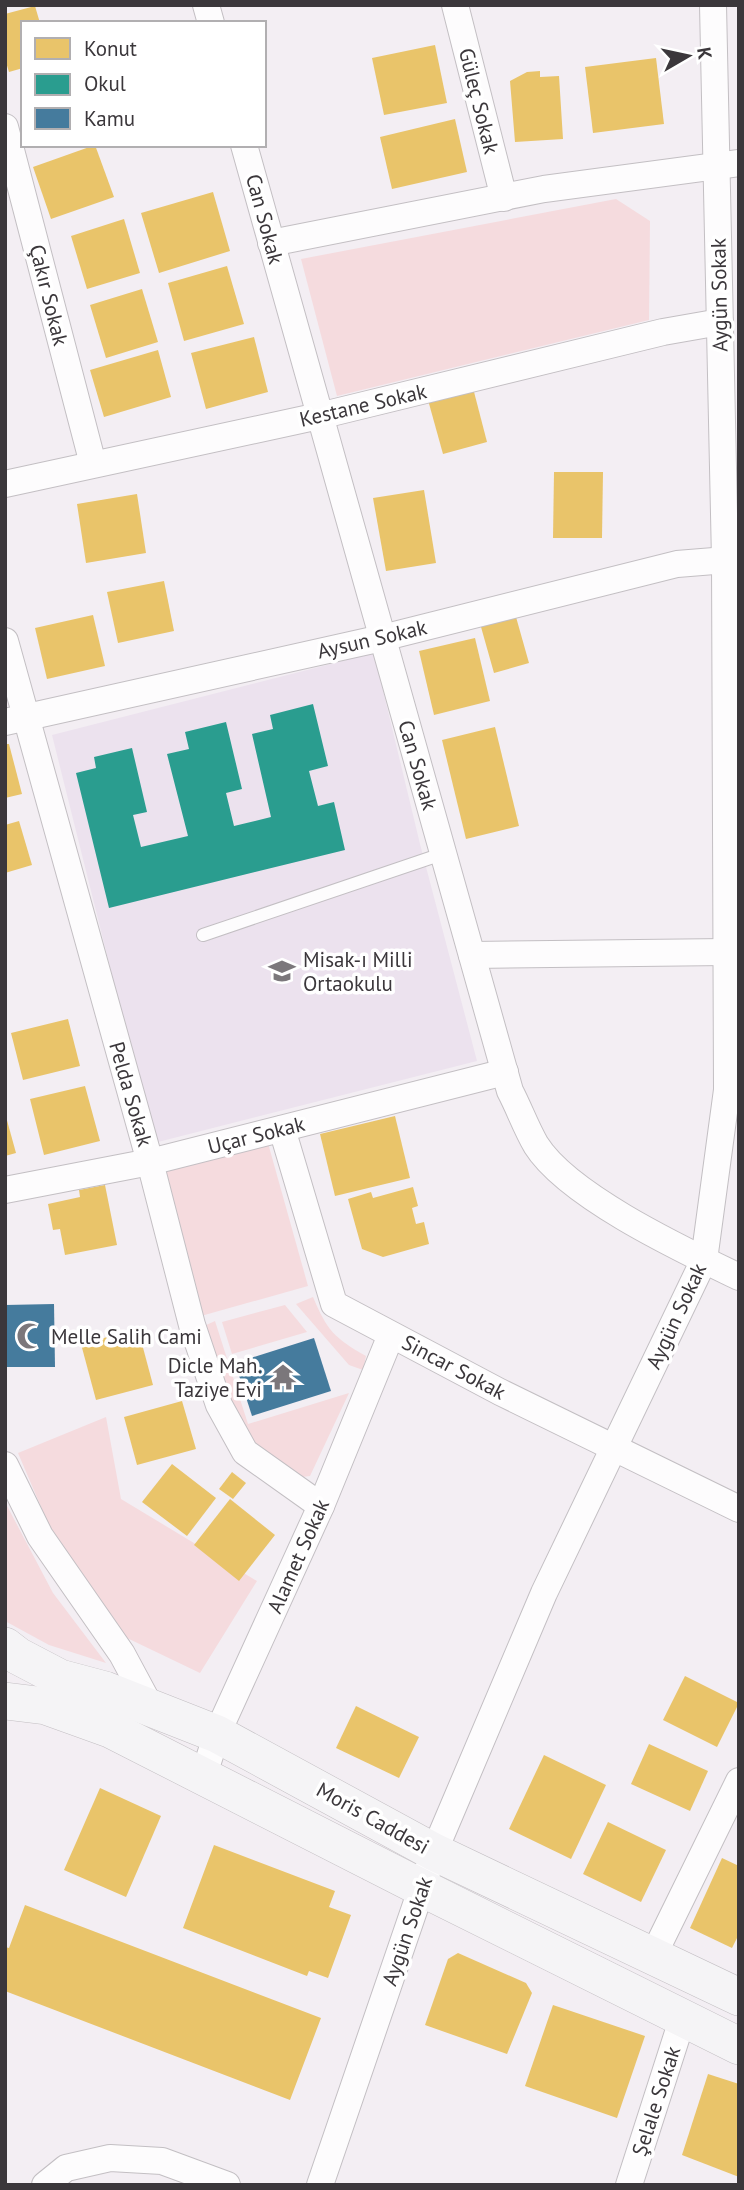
<svg xmlns="http://www.w3.org/2000/svg" width="744" height="2190" font-family="'PT Sans',sans-serif">
  <rect width="100%" height="100%" fill="#f3eef3"/>
  <!-- built -->
  <path fill="#ece2ee" d="M374,653l46,191 57,217 -323,82 -102,-408z"/>
  <!-- green -->
  <g fill="#f5dbde">
    <path d="M616,199l34,22 -1,99 -312,76 -36,-137z"/>
    <path d="M266,1136l42,150 -107,30 -42,-150z"/>
    <path d="M313,1297c14,33 21,41 53,59l-3,14 -14,-5 -53,-61z"/>
    <path d="M285,1305l22,27 -75,22 -10,-32z"/>
    <path d="M215,1321l33,103 101,-31 -39,83 -16,2 -50,-40 -40,-112z"/>
    <path d="M106,1417l15,82 136,82 -57,92 -73,-35 -71,-96 -38,-89z"/>
    <path d="M5,1502l48,91 53,70 -57,-18 -44,-24z"/>
  </g>
  <!-- homes -->
  <g fill="#e9c46a">
    <path d="M35,6l5,17h-17v45l-14,4 -4,-13v-45z"/>
    <path d="M435,45l12,58 -63,12 -12,-57z"/>
    <path d="M656,58l8,66 -71,9 -8,-66z"/>
    <path d="M540,71v6l19,-1 4,63 -48,3 -5,-61 17,-9z"/>
    <path d="M455,119l12,53 -75,17 -12,-52z"/>
    <path d="M95,145l19,52 -63,22 -18,-52z"/>
    <path d="M213,192l17,59 -71,22 -18,-60z"/>
    <path d="M124,219l16,54 -53,16 -16,-53z"/>
    <path d="M227,266l17,58 -60,17 -16,-58z"/>
    <path d="M142,289l16,53 -52,16 -16,-53z"/>
    <path d="M254,337l14,55 -62,17 -15,-56z"/>
    <path d="M158,350l13,47 -67,20 -14,-47z"/>
    <path d="M473,388l14,54 -44,12 -15,-54z"/>
    <path d="M554,472h49l-1,66h-49z"/>
    <path d="M424,490l12,73 -50,8 -13,-73z"/>
    <path d="M137,494l9,59 -60,10 -9,-59z"/>
    <path d="M164,581l10,50 -56,12 -11,-51z"/>
    <path d="M93,615l12,51 -58,13 -12,-51z"/>
    <path d="M516,617l13,46 -35,10 -13,-46z"/>
    <path d="M475,638l15,63 -56,14 -15,-64z"/>
    <path d="M495,727l24,99 -53,13 -24,-99z"/>
    <path d="M5,744h4l13,50 -17,4z"/>
    <path d="M19,821l13,44 -27,8v-48z"/>
    <path d="M68,1019l12,47 -57,14 -12,-47z"/>
    <path d="M85,1086l15,55 -56,14 -14,-56z"/>
    <path d="M5,1113l11,40 -11,3z"/>
    <path d="M395,1116l15,62 -75,18 -15,-62z"/>
    <path d="M105,1185l12,60 -52,10 -5,-26 -7,1 -5,-26 32,-7 -1,-7z"/>
    <path d="M413,1187l5,19 -6,2 4,16 8,-2 5,22 -46,13 -21,-8 -14,-50 23,-7 2,6z"/>
    <path d="M138,1329l15,56 -57,15 -15,-56z"/>
    <path d="M182,1401l14,48 -59,16 -13,-48z"/>
    <path d="M172,1464l44,34 -29,38 -45,-34z"/>
    <path d="M232,1472l14,11 -13,16 -14,-10z"/>
    <path d="M230,1499l45,36 -36,46 -45,-36z"/>
    <path d="M685,1676l54,27 -22,44 -54,-27z"/>
    <path d="M356,1706l63,31 -20,41 -63,-30z"/>
    <path d="M649,1744l59,27 -18,40 -59,-27z"/>
    <path d="M544,1755l62,30 -35,74 -62,-30z"/>
    <path d="M100,1788l61,28 -35,81 -62,-27z"/>
    <path d="M608,1822l58,28 -25,52 -58,-28z"/>
    <path d="M214,1845l121,46 -6,16 22,8 -23,63 -19,-7 -2,5 -124,-48z"/>
    <path d="M722,1858l17,8v68l-7,14 -42,-20z"/>
    <path d="M25,1905l296,113 -31,82 -285,-109v-44l4,1z"/>
    <path d="M458,1953l68,30 6,10 -25,61 -82,-29 23,-66z"/>
    <path d="M553,2005l92,31 -28,82 -92,-32z"/>
    <path d="M708,2074l31,10v93l-57,-22z"/>
  </g>
  <!-- schools -->
  <path fill="#2a9d8f" d="M313,704l15,62 -19,5 9,35 16,-4 11,48 -236,58 -33,-135 20,-5 -2,-11 38,-9 15,64 -14,3 8,32 47,-11 -21,-82 22,-5 -4,-17 41,-10 16,67 -16,4 8,33 37,-9 -19,-83 21,-5 -3,-14z"/>
  <!-- public -->
  <g fill="#457b9d">
    <path d="M54,1304l1,63h-50v-62z"/>
    <path d="M314,1338l17,53 -79,25 -17,-53z"/>
  </g>
  <g fill="none" stroke-linecap="round" stroke-linejoin="round">
    <!-- lane casing -->
    <g stroke="#c3bfc3" stroke-width="14">
      <path id="lane" d="M203,935l239,-81"/>
    </g>
    <!-- street casing -->
    <g stroke="#c3bfc3" stroke-width="28">
      <g id="street">
        <path d="M206,5l5,18"/>
        <path d="M455,5l49,193"/>
        <path d="M5,127l88,337"/>
        <path d="M244,145l266,946c9,17 16,37 26,54 32,51 147,105 203,132"/>
        <path d="M271,243l273,-54 195,-26"/>
        <path d="M5,484l314,-68 344,-84 57,-10"/>
        <path d="M5,641l145,521 42,163 27,80 26,47 76,54"/>
        <path d="M5,722l377,-84 295,-74 62,-5"/>
        <path d="M472,955l254,-3"/>
        <path d="M282,1129l52,175 166,88 239,117"/>
        <path d="M5,1190l145,-28 355,-90"/>
        <path d="M5,1465l35,71 82,118 29,54"/>
        <path d="M203,1777l14,-43 104,-228 70,-171"/>
        <path d="M653,1956l86,-175"/>
        <path d="M45,2185l21,-17 44,-10 52,3 65,24"/>
        <path d="M320,2185l114,-333 110,-259 160,-333 23,-170 -2,-530 -12,-555"/>
        <path d="M629,2185l54,-168"/>
      </g>
    </g>
    <!-- secondary casing -->
    <g stroke="#c3bfc3" stroke-width="38">
      <g id="secondary">
        <path d="M5,1646l13,10 42,22 45,12 112,44 217,118 305,145"/>
        <path d="M5,1701l41,5 64,23 312,159 317,158"/>
      </g>
    </g>
    <!-- lane -->
    <use href="#lane" stroke="#fdfcfd" stroke-width="12"/>
    <!-- street -->
    <use href="#street" stroke="#fdfcfd" stroke-width="26"/>
    <!-- secondary -->
    <use href="#secondary" stroke="#f5f4f6" stroke-width="37"/>
  </g>
  <!-- icons -->
  <defs>
    <g id="school-bare" transform="scale(2.1)"><path d="M0-5L7-2L0 1L-7-2ZM-4 1L0 2.5L4 1V4Q0 6-4 4Z" fill="#7b777b" stroke="#fff" stroke-width="2.5" paint-order="stroke"/></g>
    <g id="mosque-bare" transform="scale(2.1)"><path d="M3.5-4.9A6 6 0 1 0 3.5 4.9A5 5 0 1 1 3.5-4.9Z" fill="#7b777b" stroke="#fff" stroke-width="2.5" paint-order="stroke"/></g>
    <g id="temple-bare" transform="scale(2.1)"><path d="M0-6L5-2H3V0L6.5 2.5H4V6H1.5V3h-3V6H-4V2.5H-6.5L-3 0V-2H-5Z" fill="#7b777b" stroke="#fff" stroke-width="2.5" paint-order="stroke"/></g>
  </defs>
  <g fill-rule="evenodd">
    <use href="#school-bare" x="282" y="971"/>
    <use href="#mosque-bare" x="30" y="1336"/>
    <use href="#temple-bare" x="283" y="1377"/>
  </g>
  <g text-anchor="middle" dominant-baseline="central" stroke-width="7" stroke-linejoin="round" paint-order="stroke">
    <!-- street labels -->
    <g font-size="21" fill="#3b373b" stroke="#fff">
      <text transform="translate(479 101) rotate(76)">Güleç Sokak</text>
      <text transform="translate(265 219) rotate(75)">Can Sokak</text>
      <text transform="translate(49 295) rotate(76)">Çakır Sokak</text>
      <text transform="translate(719 295) rotate(-91)">Aygün Sokak</text>
      <text transform="translate(363 405) rotate(-13)">Kestane Sokak</text>
      <text transform="translate(372 639) rotate(-13)">Aysun Sokak</text>
      <text transform="translate(418 765) rotate(74)">Can Sokak</text>
      <text transform="translate(131 1094) rotate(74)">Pelda Sokak</text>
      <text transform="translate(256 1135) rotate(-14)">Uçar Sokak</text>
      <text transform="translate(676 1316) rotate(-65)">Aygün Sokak</text>
      <text transform="translate(454 1367) rotate(28)">Sincar Sokak</text>
      <text transform="translate(298 1556) rotate(-66)">Alamet Sokak</text>
      <text transform="translate(373 1818) rotate(29)">Moris Caddesi</text>
      <text transform="translate(407 1931) rotate(-71)">Aygün Sokak</text>
      <text transform="translate(656 2101) rotate(-72)">Şelale Sokak</text>
    </g>
    <!-- poi labels -->
    <g font-size="21" fill="#3b373b" stroke="#fff" text-anchor="start">
      <text x="303" y="959">Misak-ı Milli<tspan x="303" dy="24">Ortaokulu</tspan></text>
      <text x="51" y="1336">Melle Salih Cami</text>
      <text x="262" y="1365" text-anchor="end">Dicle Mah.<tspan x="262" dy="24">Taziye Evi</tspan></text>
    </g>
  </g>
  <!-- border -->
  <rect width="744" height="2190" fill="none" stroke="#3b373b" stroke-width="14"/>
  <!-- legend -->
  <rect x="21" y="21" width="245" height="126" fill="#ffffff" stroke="#b1afb1" stroke-width="2"/>
  <rect x="35" y="38" width="35" height="21" fill="#e9c46a" stroke="#b1afb1" stroke-width="2"/>
  <text x="84" y="56" font-size="21" fill="#3b373b">Konut</text>
  <rect x="35" y="74" width="35" height="21" fill="#2a9d8f" stroke="#b1afb1" stroke-width="2"/>
  <text x="84" y="91" font-size="21" fill="#3b373b">Okul</text>
  <rect x="35" y="108" width="35" height="21" fill="#457b9d" stroke="#b1afb1" stroke-width="2"/>
  <text x="84" y="126" font-size="21" fill="#3b373b">Kamu</text>
  <!-- north arrow -->
  <g transform="translate(688 56) rotate(81)" stroke="#ffffff" stroke-width="5" paint-order="stroke">
  <path d="M0-5L12 26L0 18L-12 26Z" fill="#3b373b"/>
  <text y="-10" font-size="19" font-weight="bold" text-anchor="middle" fill="#3b373b">K</text>
  </g>
</svg>
